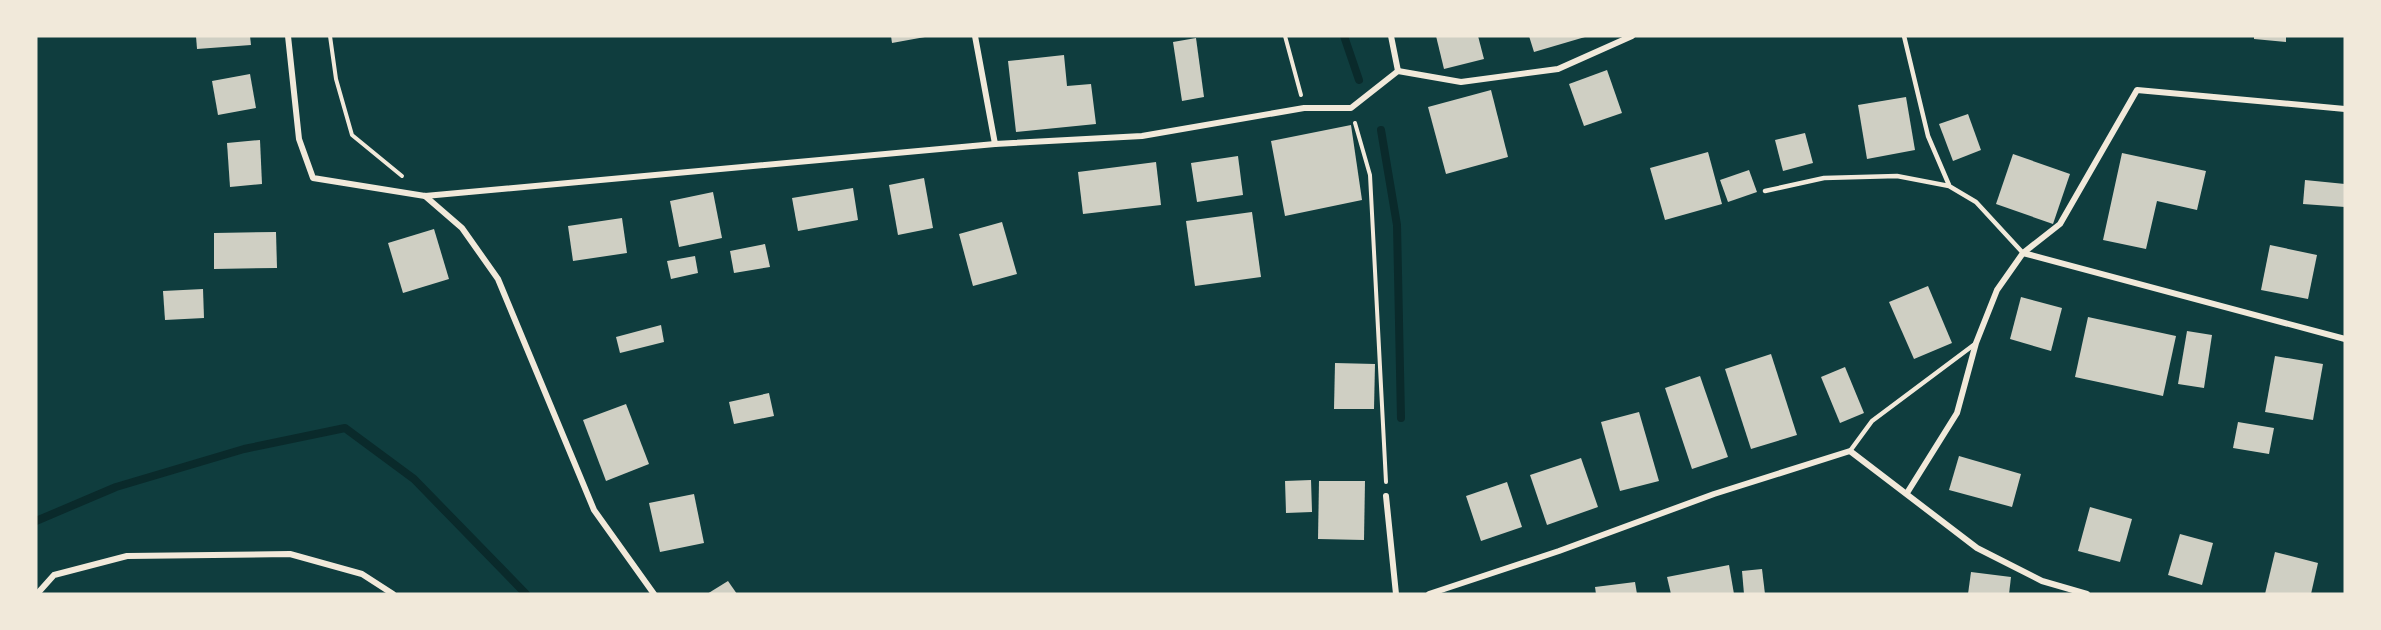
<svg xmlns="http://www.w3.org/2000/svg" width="2381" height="630" font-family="'Exo 2',sans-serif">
  <rect width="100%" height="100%" fill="#0f3d3e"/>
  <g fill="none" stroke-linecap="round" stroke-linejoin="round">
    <!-- stream -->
    <g stroke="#0a2a2b" stroke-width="8">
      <path d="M1344,36l15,44"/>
      <path d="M1381,130l16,95 4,193"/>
      <path d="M36,521l80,-34 128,-38 101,-21 69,51 112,115"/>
    </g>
  </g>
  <!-- building -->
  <g fill="#cfcfc3">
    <path d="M196,36h54l1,9 -54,4z"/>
    <path d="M891,36h34v1l-33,6z"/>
    <path d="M1436,36h42l6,23 -40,10z"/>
    <path d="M1529,36h56v1l-51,15z"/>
    <path d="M2254,36h32v6l-32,-3z"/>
    <path d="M1196,38l8,59 -22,4 -9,-59z"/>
    <path d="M1064,55l3,31 24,-2 5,40 -80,8 -8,-71z"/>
    <path d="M1607,70l15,43 -38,13 -15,-42z"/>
    <path d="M250,74l6,34 -38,7 -6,-34z"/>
    <path d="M1491,90l17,67 -62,17 -18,-67z"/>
    <path d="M1906,97l9,53 -48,9 -9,-54z"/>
    <path d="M1968,114l13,36 -28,11 -14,-37z"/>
    <path d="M1351,125l11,75 -77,16 -14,-75z"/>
    <path d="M1805,133l8,30 -30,8 -8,-31z"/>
    <path d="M260,140l2,44 -32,3 -3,-44z"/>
    <path d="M1708,152l14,52 -57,16 -15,-52z"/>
    <path d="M2122,153l84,18 -9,39 -40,-9 -11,48 -43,-9z"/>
    <path d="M2013,154l57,20 -17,50 -57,-20z"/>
    <path d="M1238,156l5,39 -46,7 -6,-39z"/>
    <path d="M1156,162l5,43 -78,9 -5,-42z"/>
    <path d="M1749,170l8,22 -29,10 -8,-22z"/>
    <path d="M924,178l9,50 -35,7 -9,-50z"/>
    <path d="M2305,180l40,4v23l-42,-3z"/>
    <path d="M853,188l5,32 -60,11 -6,-33z"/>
    <path d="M713,192l9,46 -43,9 -9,-46z"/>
    <path d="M1252,212l9,65 -66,9 -9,-65z"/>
    <path d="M622,218l5,35 -54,8 -5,-35z"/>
    <path d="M1002,222l15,52 -44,12 -14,-52z"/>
    <path d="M434,229l15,50 -46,14 -15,-50z"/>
    <path d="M276,232l1,36 -63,1v-36z"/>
    <path d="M765,244l5,23 -36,6 -4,-22z"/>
    <path d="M2270,245l47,10 -9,44 -47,-9z"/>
    <path d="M695,256l3,17 -27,6 -4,-18z"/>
    <path d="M1928,286l24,57 -38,16 -25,-57z"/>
    <path d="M203,289l1,29 -39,2 -2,-29z"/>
    <path d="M2021,297l41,11 -11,43 -41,-12z"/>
    <path d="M2088,317l88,19 -13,60 -88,-19z"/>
    <path d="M661,325l3,17 -44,11 -4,-16z"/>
    <path d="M2187,331l25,4 -8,53 -26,-4z"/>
    <path d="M1771,354l26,81 -46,14 -26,-80z"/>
    <path d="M2275,356l48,8 -10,56 -48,-8z"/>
    <path d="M1335,363l40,1 -1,45h-40z"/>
    <path d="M1845,367l19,46 -24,10 -19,-46z"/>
    <path d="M1700,376l28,81 -36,12 -27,-81z"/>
    <path d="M769,393l5,23 -40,8 -5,-22z"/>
    <path d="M626,404l23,60 -43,17 -23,-61z"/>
    <path d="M1639,412l20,69 -39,10 -19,-69z"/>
    <path d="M2238,422l36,6 -5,26 -36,-6z"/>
    <path d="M1959,456l62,18 -9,33 -63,-17z"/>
    <path d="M1581,458l17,49 -51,18 -17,-50z"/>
    <path d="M1311,480l1,32 -26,1 -1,-32z"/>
    <path d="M1319,481h46l-1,59 -46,-1z"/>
    <path d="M1507,482l15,45 -41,14 -15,-45z"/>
    <path d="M694,494l10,49 -44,9 -11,-49z"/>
    <path d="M2090,507l42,12 -12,43 -42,-11z"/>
    <path d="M2180,534l33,9 -11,42 -34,-10z"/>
    <path d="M2275,552l43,11 -7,31h-46z"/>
    <path d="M1729,565l5,29h-63l-4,-17z"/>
    <path d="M1762,569l3,25h-21l-2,-23z"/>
    <path d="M1971,572l40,5 -2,17h-41z"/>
    <path d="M728,581l9,13h-30z"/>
    <path d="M1635,582l2,12h-41l-1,-7z"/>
  </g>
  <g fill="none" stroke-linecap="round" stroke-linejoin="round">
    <!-- path -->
    <g stroke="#f1e9da" stroke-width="4">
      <path d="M330,36l6,43 16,56 50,41"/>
      <path d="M1285,36l16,59"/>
      <path d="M1355,123l15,52 16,307"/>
    </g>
    <!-- service -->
    <g stroke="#f1e9da" stroke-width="4.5">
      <path d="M1904,36l24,100 21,49"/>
      <path d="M1765,191l59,-13 73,-2 52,10 27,16 47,51"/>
      <path d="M1850,451l22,-30 103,-77"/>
    </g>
    <!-- minor -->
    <g stroke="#f1e9da" stroke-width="6">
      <path d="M288,36l11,103 14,39 112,18 570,-52"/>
      <path d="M975,36l20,108 147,-8 162,-28h47l47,-37"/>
      <path d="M1391,36l7,35"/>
      <path d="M1398,71l63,11 97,-13 74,-33"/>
      <path d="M425,196l37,32 36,51 96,231 60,84"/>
      <path d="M2023,253l322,86"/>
      <path d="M1907,493l50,-80 19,-70 21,-53 26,-37 37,-29 77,-134 208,19"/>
      <path d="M1386,496l10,98"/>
      <path d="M37,594l17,-19 73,-19 163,-2 72,20 31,20"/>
      <path d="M1429,594l130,-43 155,-57 136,-43 127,97 65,33 45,13"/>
    </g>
  </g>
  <!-- border -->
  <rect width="2381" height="630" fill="none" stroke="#f1e9da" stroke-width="75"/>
</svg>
